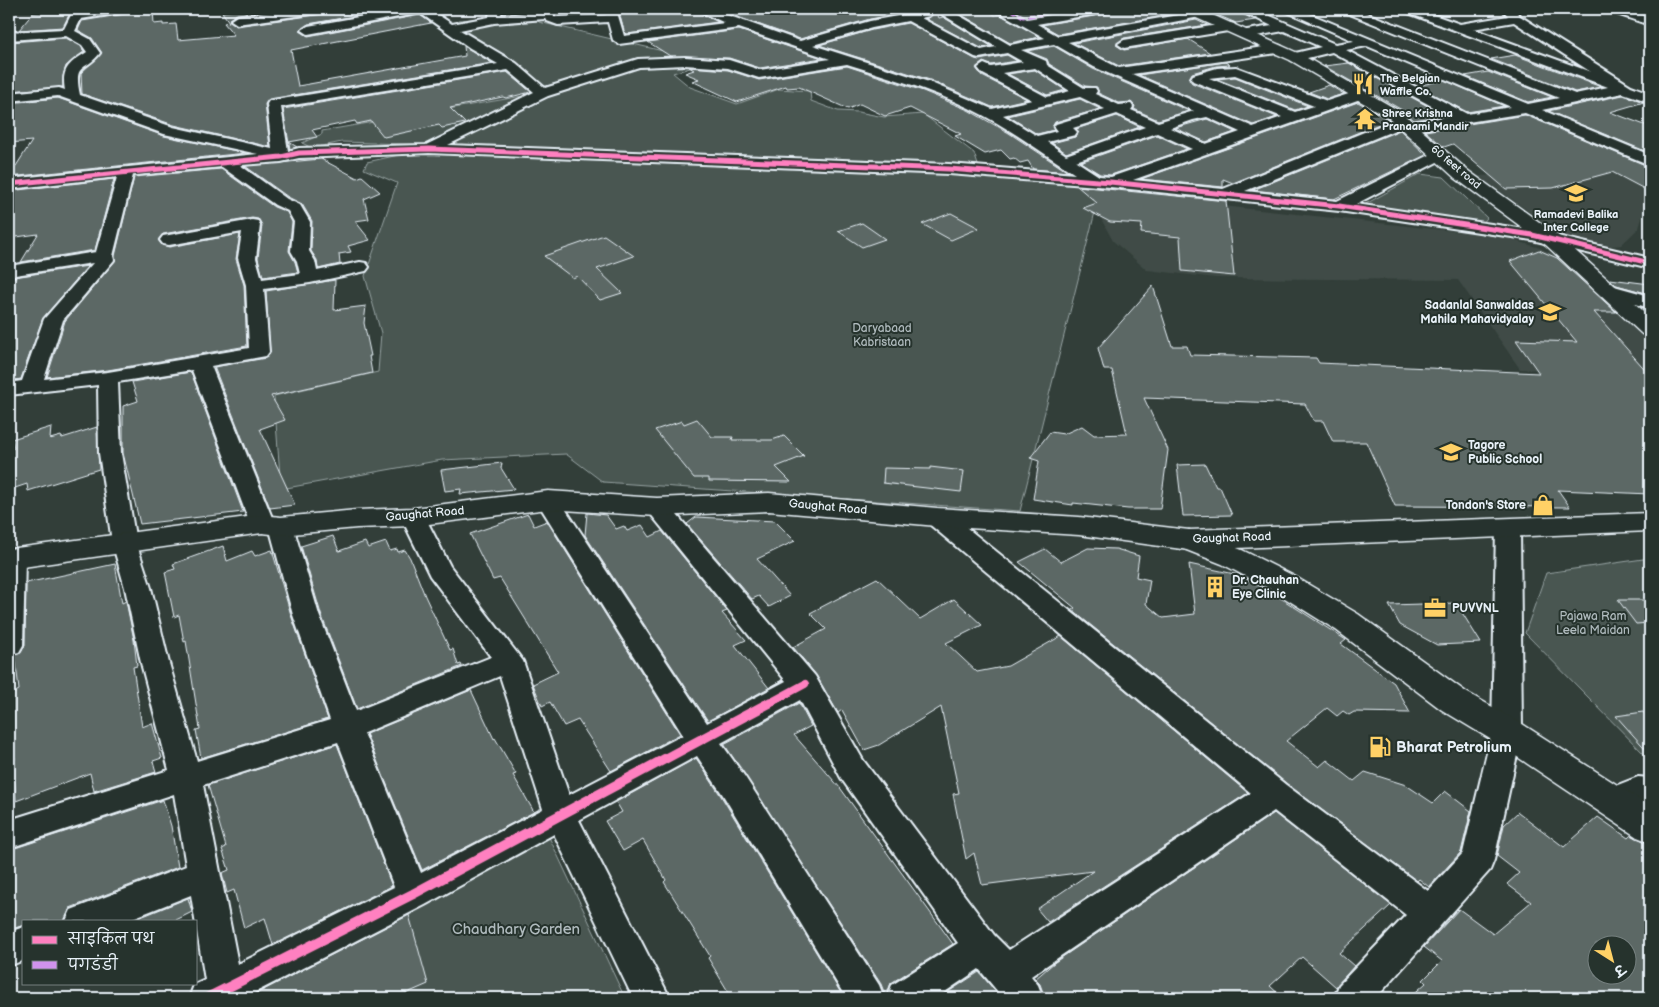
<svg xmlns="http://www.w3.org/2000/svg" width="1659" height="1007" font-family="'Balsamiq Sans','Playpen Sans Deva',sans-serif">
  <rect width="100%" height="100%" fill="#323e39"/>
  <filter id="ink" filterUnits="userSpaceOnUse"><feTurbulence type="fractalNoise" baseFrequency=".02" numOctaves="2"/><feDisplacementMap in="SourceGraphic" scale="10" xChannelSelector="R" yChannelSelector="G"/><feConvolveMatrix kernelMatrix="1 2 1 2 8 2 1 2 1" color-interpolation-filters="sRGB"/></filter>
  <g filter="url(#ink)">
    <!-- built -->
    <g fill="#3f4b46">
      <path d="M1527,115l123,48v46l-6,2 -5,17 -18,17 -22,3 -35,-13 -36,-24 -49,-35 55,-3 -83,-41z"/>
      <path d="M1121,195l379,41 40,12 33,15 77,82v29l-130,-5 -62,-89 -242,-2 -69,-8 -34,-29 -13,-24z"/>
    </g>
    <!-- green -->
    <g fill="#495651" stroke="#98a4a4">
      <path d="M1007,9h91l-72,11z"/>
      <path d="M533,14l6,8 124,29 58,-2 -4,11 -44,13 17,14 47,17 42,-15 31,2 1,10 27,10 20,1 26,5 39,-3 51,39 4,12 -19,2 -112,-3 -129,-10 -376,-12 -30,6 -10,-5 20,-9v-3l201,-35 23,-7 -30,-27 -60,-37 3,-5z"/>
      <path d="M435,147l502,25 164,16 -81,323 -417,-29 -37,-28 -124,6 -161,29 -7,-93 104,-24 3,-39 -16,-57 32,-93 -33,-14 3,-7z"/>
      <path d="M1420,174l24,3 43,41 -5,6 -120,-18z"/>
      <path d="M1650,558v202l-125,-127 21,-60z"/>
      <path d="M549,837l76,161h-414z"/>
    </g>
    <!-- building -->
    <g fill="#5c6865" stroke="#e8f1f8" fill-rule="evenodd">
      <path d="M44,9h28l-9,18 -44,3 14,-17 9,-1z"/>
      <path d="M133,9h20l1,15 9,-1v2l13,-1 2,16 56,-5 -10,-12 5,-1 -7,-10 20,-3 5,4 -10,1 -8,5 7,7 88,-12 8,-5h63l-87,15 -8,7 8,5 112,-21 11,8 -140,27 7,36 167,-30 -1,-10 28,17 -223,36 -4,5 5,43 -96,-22 -92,-31 -1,-21 21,-20 -10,-15 -14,-8 4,-9 43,-7z"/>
      <path d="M618,9h75l25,13 -91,12 -3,-3z"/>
      <path d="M715,9h223l-2,2 3,7 4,-1 48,29 -10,2 -55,-29 7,-5 -8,-5 -55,10 -70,20z"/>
      <path d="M984,9l11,6 4,-1 41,23 -30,6 -50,-29z"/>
      <path d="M1116,9h63l2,4 -123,21 -16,-9 64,-11z"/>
      <path d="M1203,9h34l3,4 15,7 -19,3z"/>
      <path d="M1196,20l11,5 -83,13 -8,7 8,5 64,-11 22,14 -91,13 -45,-23z"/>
      <path d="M908,23l67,36 4,1 28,-5 10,6 -26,4 -8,-3 -7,6 6,8 45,23 -35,8 -62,-27 -111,-35 53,-15z"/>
      <path d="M739,30l83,28 -62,10 -31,-10 -59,-2 -22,-14z"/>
      <path d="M66,38l15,8 3,6 -18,14 -3,10v11l-54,4 1,-49z"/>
      <path d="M1054,46l39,23 96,42 -31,9 -24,-11 1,-3 -4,-4 -12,1 -21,-10 -1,-6 -12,-1 -36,-22 -2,-5 -20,-8z"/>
      <path d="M1515,55l86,32 -26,5 -84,-33z"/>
      <path d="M1225,62l5,3 -14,1 -24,7 -3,6 3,4 85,34 -24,8 -114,-50z"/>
      <path d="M1349,63l95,52 -30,5 -12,-10 -78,-44z"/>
      <path d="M847,66l76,25 45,19 41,23 59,39 -35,-3 -5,-8 -8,2 -6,-5 -4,1 -9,-9 -16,4 -30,-18 6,-2 -51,-26 -25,8 -25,-12 -12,5 -49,-22 -12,1 -1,-2 -49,16 -45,-21 7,-2 -14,-6 9,-3 -5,-3 39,3 31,10z"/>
      <path d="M1035,70l30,20 -18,5 -39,-21z"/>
      <path d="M507,72l24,20 -25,6 -3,-1 -53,11 15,15 -23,5 -3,-3 -55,12 -13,-16 -14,3 -2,-3 -43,9 5,7 -28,5 8,5 -7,2 -7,-40z"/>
      <path d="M1488,72l64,25 -24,5 -63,-26z"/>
      <path d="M1235,77l73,29 -13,4 -78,-31z"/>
      <path d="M1444,80l60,26 -37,6 -50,-26z"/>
      <path d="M1329,85l15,9 -17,5 -18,-7z"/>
      <path d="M1623,95l21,7 -34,10 40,15v26l-102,-42z"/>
      <path d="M58,98l106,38 82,17 -237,24 23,-36 -23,2v-40z"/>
      <path d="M1080,99l20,10 -45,13 -3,5 2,3 -17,4 -29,-18z"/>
      <path d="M1358,102l31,18 -156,63 -10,-4v8l-82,-8z"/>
      <path d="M1525,115l125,52v25l-38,-20 -59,16 -47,1 -53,-45 -9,3 -19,-16z"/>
      <path d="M1117,116l23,11 -74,26 -14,-10 23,-6 4,-5 -3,-3z"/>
      <path d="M1207,119l28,13 -29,10 -31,-14z"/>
      <path d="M1400,130l26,25 -92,44 -81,-9z"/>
      <path d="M1157,135l30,14 -76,26 -11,-1 -20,-12z"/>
      <path d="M321,159l36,19 5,-2 18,16 -16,7 5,20 -14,2 15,19 -22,6 3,6 -12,2 1,10 -22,5 -1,-9 -6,-9 1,-30 -10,-17 -14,-7 -43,-31z"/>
      <path d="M221,169l53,38 13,5 5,10 -3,29 6,11 3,10 -35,5 -5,-19 4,-33 -4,-6 -6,-1 -89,16 -5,6 4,5 7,2 71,-13 -4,25 8,26 3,61 -139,24 -61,7 18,-56 50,-60v-5l19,-79z"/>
      <path d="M114,179l-19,71 -74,12 17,-28 -29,4v-47z"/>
      <path d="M1077,186l149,15 8,75 -52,-5 -2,-34 -39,-4 1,-9 -32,-2 -27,-14 14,-5z"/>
      <path d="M951,213l28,15 -28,12 -29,-16z"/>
      <path d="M862,223l23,16 -23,8 -24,-16z"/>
      <path d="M604,235l30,21 -37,13 25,24 -22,7 -23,-24 -4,2 -29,-22z"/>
      <path d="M1539,250l18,8 59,54h-22l56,63v119l-92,-4 12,17 -175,-1 -29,-64h-33l-10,-21h-9l-9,-17 -161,-6 24,52 -8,59h-32l-55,-6v2l-40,-6 6,-38 -9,-3 20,-26 14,2 18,-8 12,9 33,-1 -15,-64h-8l-6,-22 55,-62 19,60h15l3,9 126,3 3,5 220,10 -23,-33 61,2 -67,-81z"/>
      <path d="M88,266l-45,52 -22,61 -12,2v-93l5,-11z"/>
      <path d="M1610,279l40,5v10l-34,-9z"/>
      <path d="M335,280l-1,30 32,-4 -2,17 7,33h-2l3,17 -101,23 14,24 -25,9 35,76 -25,3 -56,-141 52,-9 4,-5 -4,-62z"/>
      <path d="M191,372l52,140 -103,12 -17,-71v-47l15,-5 -6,-19z"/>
      <path d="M697,419l15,18h21l-1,3h40l12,-4 20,20 -28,11 15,15 -82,-1v-3h-15l-39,-48 27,-9 2,3z"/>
      <path d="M51,427l-1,12 11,-3 1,2 35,-11 2,42 -71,22 -1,-7 -18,6v-40l5,-2 -2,-9z"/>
      <path d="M502,463l-1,5 13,21 -54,5 1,-5 -16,2 -4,-21z"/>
      <path d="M1205,464l11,23h4l12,28 -49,1 -6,-51z"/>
      <path d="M930,467l34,4 -3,21 -78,-9 1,-15 46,1z"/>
      <path d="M587,513l19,2 10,14 8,-3 3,5 15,-6 8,12 12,-6 65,80 -5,2 24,27 -11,5 34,43 14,-8 -75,41 -123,-186z"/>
      <path d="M528,514l6,12 13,-5 133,213 -69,37 -33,-51 -14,6 -14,-24 -8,4 -9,-22 25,-12 -58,-94 -7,2 -23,-46z"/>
      <path d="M696,517l79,4 20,20 -38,18 33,37 -21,11 -10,-11 -7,3 -65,-75z"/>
      <path d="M333,536l6,15 26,-9 3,6 18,-6 4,9 7,-2 1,3 7,-2 5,8 15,38 25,54 3,-1 5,16 3,-1 1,2 -105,43 -36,-95 -20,-68z"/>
      <path d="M223,546l4,15 25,-10 3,5 17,-6 19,65 37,104 -127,39 -5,-28 4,-1 -14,-88 -2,1 -5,-27 -5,2 -9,-45 10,-3 -2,-5z"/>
      <path d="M1088,548l28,1 23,7 -3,21 14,3 -4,24 17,14 32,-4 -6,-50 50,11 32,17 75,48 -5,4 53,39 16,30 -56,-1 -5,3 -6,-4 -6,5 -10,-8 -41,33 33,26 8,-7 27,21 11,-9 41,13 27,18 12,-12 26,20 -10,41 -32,35 -10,-8 -2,2 -130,-97 -215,-174 3,-2 -56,-46 26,-13 16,13z"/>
      <path d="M115,564l7,39 4,-2 8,39 3,26 -4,1 9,60 10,-4 10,35 -9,3 3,11 -62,19 -4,-18 -74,28 -3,-41 2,-1 -6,-26v-5l3,-2 -2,-31 9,-5 -4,-35 6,-2 4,-8 1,-62z"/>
      <path d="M877,578l43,41 34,-20 28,26 -36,18 31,29 31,-6 53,-30 187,157 -200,129 -11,-13 56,-38 -111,14 -8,-32 -8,6 -13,-65 6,-1 -18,-86 -62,38 -15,5 -22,-40 -4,3 -22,-38 -23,-28 33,-18 -16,-16z"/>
      <path d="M1618,600h32v23l-14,1z"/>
      <path d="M1456,603l25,40 -44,2 -37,-20 -11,-20z"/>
      <path d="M471,690l23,49 1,-1 21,36 -3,1 21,37 -112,58 -56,-136z"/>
      <path d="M799,703l12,23 -17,9 47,54 112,155 -62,39 -5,14 -5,-13 -157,-240z"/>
      <path d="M1643,712l7,8v34l-34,-38z"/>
      <path d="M337,744l55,142 -119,59 -8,-27 -21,10 -10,-38 -7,3 -5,-20 7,-3 -7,-21 4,-2 -18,-62z"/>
      <path d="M696,758l25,38 123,202h-112l-24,-40 2,-2 -46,-74 2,-2 -23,-40 -20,11 -18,-30 17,-9 -6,-10z"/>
      <path d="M163,800l8,26 7,41 -108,41 -6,13h-40v4l-15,5v-80z"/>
      <path d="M1518,812l46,35 34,-30 30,21 3,-3 19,9v154h-241l17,-15 -3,-3 19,-19 -18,-14 35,-38 34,25 38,-32 -24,-18 12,-11 -22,-17 7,-31zM1596,944h30v30h-30z"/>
      <path d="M1274,813l117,92 -52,48 15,13 -18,21 -34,-30 -32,29 13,12h-238l-5,-14 -5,-5 20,-17z"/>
      <path d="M188,898l4,14 -18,9h-43z"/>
      <path d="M409,915l19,69 -32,14h-148z"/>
      <path d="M979,972l22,26h-62z"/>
    </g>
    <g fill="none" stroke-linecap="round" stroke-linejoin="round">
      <!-- minor casing -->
      <g stroke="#e8f1f8" stroke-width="4">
        <g id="minor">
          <path d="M74,9h12l-1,2 17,-2h29l-6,3 -44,7 -6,12 15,8 10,14c-15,20 -27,8 -20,42l93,32 99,22 -5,-45 2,-3 229,-37 -28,-16 -50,-35 -112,21 -6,-4 6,-4 96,-17h25l23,15 37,-7 1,-8h12l-1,6 39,-3 -2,-3h12l5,8h3l48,-2 -2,-6h12l8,27 101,-13 -30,-14h15l90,32 70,-20 55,-10 6,3 -2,2 -8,2 60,32 15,-3 -56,-34 -2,-2 2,-2h8l62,36 35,-7 -48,-27 -2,-2h14l18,10 60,-10h25l-6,3 -69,12 21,12 143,-25 4,1 2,2 -2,2 -137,26 51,26 158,-23 4,1 2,3 -2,3 -4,1 -145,21 121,53 29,-10 -89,-36 -2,-3 2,-3 24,-7 19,-1 91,34 34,-11 7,4 -2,3 -233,83 90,9 176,-71h10l2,3 -1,2 40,-7 -118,-64 -37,9 -4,-1 -2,-3 2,-3 30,-7 -37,-16 -39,7 -4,-1 -2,-3 2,-3 31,-5 -31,-15 -2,-2h15l81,35 19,-3 -69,-30 -2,-2h15l230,95 31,-6 -217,-87 -2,-2h16l219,85 33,-7 -205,-76 -2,-2h16l43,15 48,-8 -6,-7h12l6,7 111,70 19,7v9l-27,-9 -81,17 108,45v10l-125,-52 -114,18 -5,-1 -1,-4 -160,65 92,10 103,-51 5,2 3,3 -3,3 -89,46 176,26 118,28v10l-118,-28 -193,-29 -229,-24 -161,-13 -520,-21 -130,5 -18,4 -41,3 47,34 13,6 10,17 -1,29 6,10 2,10 43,-9 6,1 3,4 -3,4 -56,12 -46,6 5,63 -3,4 -55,10 62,154 8,-2 9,2 3,6 26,89 37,96 135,-54 -61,-81 -29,-59 3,-6 9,-2 9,2 28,55 73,95 46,134 114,-60 -147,-235 4,-5 8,-3 8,3 151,228 79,-42 -141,-174 4,-6 8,-2 8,2 150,175 48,84 131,175 15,15 242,-157 -323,-270 -3,-6 3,-6 9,-2 9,2 340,274 142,106 35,-38 29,-121 4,-204 3,-6 9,-2 9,2 3,6 2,204 -28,128 -4,10 -114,128h-42l5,-13 67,-70 -132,-104 -243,165 7,9 5,13h-40l-24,-29 -43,29h-49l5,-13 66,-42 -117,-165 -41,-78 -79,43 24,34 134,208 5,13h-38l-123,-203 -26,-39 -118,64 91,178h-37l-79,-164 -129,71 -181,93h-55l5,-13 11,-5 -14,-85 -66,26h-59l5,-11 115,-44 -12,-72 -165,54v-28l160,-50 -28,-107 -16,-75 -13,-46 -13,-89 -1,-68 -89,10v-12l13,-2 22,-62 49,-56 -84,13v-10l87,-14 21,-75 -108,12v-10l249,-25 -94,-20 -106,-38 -49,5v-8l50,-5 6,2c-4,-22 5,-27 22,-38l-5,-7 -16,-9 -57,4v-8l55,-3zM545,19l2,2 11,4 50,-3 5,18 6,4 120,-16 91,31 -70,11 -31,-10 -44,-3 -47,2 -93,29 -29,-25 -56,-33 34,-7zM908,21l67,36 4,1 28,-5 16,9 -32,5 -7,-3 -6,4 5,6 49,26 -40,9 -63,-27 -116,-37 59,-17zM1514,22l77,50 -118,-43zM1054,44l40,23 100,44 -36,11 -27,-12 2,-3 -2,-3 -12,1 -24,-11 2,-3 -2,-3h-11l-37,-23 -1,-4 -25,-11zM1367,46l144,61 -44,7 -121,-64zM847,64c41,13 83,25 122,44 38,18 72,44 106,66l-126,-10 -501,-19 100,-49 91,-29 46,-2 43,3 31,10zM1035,68l35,23 -23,6 -45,-24zM508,70l26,22 -108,53 -127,3 -11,3 -7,-44zM1235,75l79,31 -19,6 -86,-34zM1080,97l25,12 -49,15 -2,3 3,4 -20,5 -34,-21zM1117,114l28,13 -79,28 -19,-13 28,-7 2,-3 -4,-4zM1207,117l33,15 -34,12 -36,-16 23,-8zM1157,133l35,16 -81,28 -12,-1 -23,-15zM222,167l53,38 13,6 6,11 -3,29 6,10 3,13 -38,5 -6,-21 4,-33 -2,-4 -6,-1 -83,15 -6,1 -3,4 3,4 6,1 73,-13 -4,26 8,27 3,63 -141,24 -64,7 19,-59 51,-60 -1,-4 20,-81zM192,370l58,154 3,6 9,2 8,-2 23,85 37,105 -133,41 -28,-98 -18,-75 -15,-46 -15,-89 -3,-71zM500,676l43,133 -122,64 -57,-140zM338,742l56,145 -156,77 -35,-179z"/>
          <path d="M298,9h32l-6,3 -87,12 -6,-4 6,-4z"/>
          <path d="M1606,9h17l27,9v7l-42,-14z"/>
          <path d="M1230,23l4,1 2,3 -2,3 -110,18 -6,-4 6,-4z"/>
          <path d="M1607,284l43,12v12l-50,-14 -2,-4 2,-4z"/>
          <path d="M12,549l9,3 4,6 -2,87 -4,7 -10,3v-105z"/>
          <path d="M1638,777l12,1v26l-11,-1 -28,11 -11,-4 -5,-9 5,-9z"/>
          <path d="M24,927v33l-15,6v-34z"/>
        </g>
      </g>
      <!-- tertiary casing -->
      <g stroke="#e8f1f8" stroke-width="3">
        <g id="tertiary">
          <path d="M1181,9h18l101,45 101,58 66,58 93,67 90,80v19l-8,-2 -96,-89 -91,-67 -66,-60 -99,-58 -107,-48z"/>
          <path d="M1189,530l53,20 52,26 64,38 108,78 53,30 131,84v36l-13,-5 -142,-95 -53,-32 -106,-80 -64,-40 -50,-26 -43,-17 -4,-7 4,-7z"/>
        </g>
      </g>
      <!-- secondary casing -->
      <g stroke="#e8f1f8" stroke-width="3">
        <path id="secondary" d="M548,491l109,7 112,-5 168,15 142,9 110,13 461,-17v18l-461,19 -110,-15 -142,-9 -168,-15 -112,5 -109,-7 -135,17 -56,2 -76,7 -19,-2 -253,36v-20l253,-34 19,2 76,-7 56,-2z"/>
      </g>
      <!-- minor -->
      <use href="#minor" fill="#26332d" fill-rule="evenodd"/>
      <!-- tertiary -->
      <use href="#tertiary" fill="#26332d" fill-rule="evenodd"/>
      <!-- secondary -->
      <use href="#secondary" fill="#26332d" fill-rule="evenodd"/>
      <!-- quiet -->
      <path stroke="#d193ec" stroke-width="3" stroke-dasharray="7 3" stroke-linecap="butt" d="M1010,9l13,8 50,-8"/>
      <!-- cycleway-far2 casing -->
      <g stroke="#26332d" stroke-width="7">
        <path id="cycleway-far2" d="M9,184l272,-27 18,-4 130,-4 520,20 161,13 229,24 193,29 118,28"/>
      </g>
      <!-- cycleway-far1 casing -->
      <g stroke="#26332d" stroke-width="11">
        <path id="cycleway-far1" d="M768,704l37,-20"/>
      </g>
      <!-- cycleway casing -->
      <g stroke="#26332d" stroke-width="13">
        <path id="cycleway" d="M207,998l206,-104 358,-192"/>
      </g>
      <!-- cycleway-far2 -->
      <use href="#cycleway-far2" stroke="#ff80c0" stroke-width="5"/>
      <!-- cycleway-far1 -->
      <use href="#cycleway-far1" stroke="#ff80c0" stroke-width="8"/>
      <!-- cycleway -->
      <use href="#cycleway" stroke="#ff80c0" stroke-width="10"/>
    </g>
  </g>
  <!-- icons -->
  <defs>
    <g id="restaurant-bare" transform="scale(1.725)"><path d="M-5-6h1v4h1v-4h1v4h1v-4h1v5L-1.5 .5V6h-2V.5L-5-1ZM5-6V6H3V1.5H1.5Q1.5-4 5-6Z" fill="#ffd166" stroke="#26332d" stroke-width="2.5" paint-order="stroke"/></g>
    <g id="temple-bare" transform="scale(1.725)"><path d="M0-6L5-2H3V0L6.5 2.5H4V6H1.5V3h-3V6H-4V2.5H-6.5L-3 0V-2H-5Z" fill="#ffd166" stroke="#26332d" stroke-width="2.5" paint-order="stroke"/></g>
    <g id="school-bare" transform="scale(1.725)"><path d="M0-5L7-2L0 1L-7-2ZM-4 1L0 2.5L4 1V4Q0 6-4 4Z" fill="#ffd166" stroke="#26332d" stroke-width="2.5" paint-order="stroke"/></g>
    <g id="university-bare" transform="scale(1.725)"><path d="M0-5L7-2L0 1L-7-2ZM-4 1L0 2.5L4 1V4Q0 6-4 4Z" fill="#ffd166" stroke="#26332d" stroke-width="2.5" paint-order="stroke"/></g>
    <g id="shop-bare" transform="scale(1.725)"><path d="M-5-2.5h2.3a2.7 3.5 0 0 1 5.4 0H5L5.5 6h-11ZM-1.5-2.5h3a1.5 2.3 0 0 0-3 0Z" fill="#ffd166" stroke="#26332d" stroke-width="2.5" paint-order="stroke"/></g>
    <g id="building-bare" transform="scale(1.725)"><path d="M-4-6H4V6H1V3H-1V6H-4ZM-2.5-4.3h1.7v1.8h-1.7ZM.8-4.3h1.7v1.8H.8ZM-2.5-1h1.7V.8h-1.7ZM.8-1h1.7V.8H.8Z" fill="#ffd166" stroke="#26332d" stroke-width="2.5" paint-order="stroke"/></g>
    <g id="office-bare" transform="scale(1.725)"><path d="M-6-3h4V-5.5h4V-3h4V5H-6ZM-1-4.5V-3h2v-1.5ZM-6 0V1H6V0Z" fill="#ffd166" stroke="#26332d" stroke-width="2.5" paint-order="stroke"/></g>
    <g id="fuel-bare" transform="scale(1.725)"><path d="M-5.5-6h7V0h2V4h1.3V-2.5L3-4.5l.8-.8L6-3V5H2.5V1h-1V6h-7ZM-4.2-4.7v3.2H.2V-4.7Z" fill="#ffd166" stroke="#26332d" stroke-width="2.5" paint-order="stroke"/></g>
  </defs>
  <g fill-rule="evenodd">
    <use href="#restaurant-bare" x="1363" y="84"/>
    <use href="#temple-bare" x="1365" y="119"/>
    <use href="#school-bare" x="1576" y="193"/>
    <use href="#university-bare" x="1550" y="312"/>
    <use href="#school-bare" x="1451" y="452"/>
    <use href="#shop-bare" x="1543" y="505"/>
    <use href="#building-bare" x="1215" y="587"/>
    <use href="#office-bare" x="1435" y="608"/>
    <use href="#fuel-bare" x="1380" y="747"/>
  </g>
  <g text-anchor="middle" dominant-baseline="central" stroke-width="4" stroke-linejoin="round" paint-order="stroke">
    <!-- far-poi labels -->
    <g font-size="11" font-weight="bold" fill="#e8f1f8" stroke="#26332d" text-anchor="start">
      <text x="1380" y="78">The Belgian<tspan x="1380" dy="13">Waffle Co.</tspan></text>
      <text x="1382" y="113">Shree Krishna<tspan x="1382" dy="13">Pranaami Mandir</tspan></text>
      <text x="1576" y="214" text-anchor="middle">Ramadevi Balika<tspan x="1576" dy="13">Inter College</tspan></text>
    </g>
    <!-- far-street labels -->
    <g font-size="11" fill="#e8f1f8" stroke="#26332d">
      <text transform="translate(1456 167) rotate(40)">60 feet road</text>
    </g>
    <!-- poi labels -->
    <g font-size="12" font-weight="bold" fill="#e8f1f8" stroke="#26332d" text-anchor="start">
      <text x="1534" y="305" text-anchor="end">Sadanlal Sanwaldas<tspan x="1534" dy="14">Mahila Mahavidyalay</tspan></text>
      <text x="1468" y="445">Tagore<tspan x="1468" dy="14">Public School</tspan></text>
      <text x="1526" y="505" text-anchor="end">Tondon's Store</text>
      <text x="1232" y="580">Dr. Chauhan<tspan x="1232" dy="14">Eye Clinic</tspan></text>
      <text x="1452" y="608">PUVVNL</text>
    </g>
    <!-- park labels -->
    <g font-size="12" fill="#b0bbbe" stroke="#26332d">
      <text x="882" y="328">Daryabaad<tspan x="882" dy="14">Kabristaan</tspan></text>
      <text x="1593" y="616">Pajawa Ram<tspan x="1593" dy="14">Leela Maidan</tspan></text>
    </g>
    <!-- street labels -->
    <g font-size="12" fill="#e8f1f8" stroke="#26332d">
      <text transform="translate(828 507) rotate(5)">Gaughat Road</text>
      <text transform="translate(425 514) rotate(-5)">Gaughat Road</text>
      <text transform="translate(1232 538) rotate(-2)">Gaughat Road</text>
    </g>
    <!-- near-poi labels -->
    <g font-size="15" font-weight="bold" fill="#e8f1f8" stroke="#26332d" text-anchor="start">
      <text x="1396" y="747">Bharat Petrolium</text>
    </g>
    <!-- near-park labels -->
    <g font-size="15" fill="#b0bbbe" stroke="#26332d">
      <text x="516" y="929">Chaudhary Garden</text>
    </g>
  </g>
  <!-- margin -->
  <rect width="1659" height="1007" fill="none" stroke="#26332d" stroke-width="30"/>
  <rect x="15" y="15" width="1629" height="977" fill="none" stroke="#e8f1f8" stroke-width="2" filter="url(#ink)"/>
  <!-- legend -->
  <rect x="22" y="920" width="175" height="65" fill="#26332d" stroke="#747f7e"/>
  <rect x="32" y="936" width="25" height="8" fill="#ff80c0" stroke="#747f7e"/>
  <text x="68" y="944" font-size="15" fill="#e8f1f8">साइकिल पथ</text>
  <rect x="32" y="961" width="25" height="8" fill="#d193ec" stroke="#747f7e"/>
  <text x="68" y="970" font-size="15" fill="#e8f1f8">पगडंडी</text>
  <!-- north arrow -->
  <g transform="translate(1612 960) rotate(144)"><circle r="24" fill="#26332d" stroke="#747f7e"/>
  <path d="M0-4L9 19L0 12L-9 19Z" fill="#ffd166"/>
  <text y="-8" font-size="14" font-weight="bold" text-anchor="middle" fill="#e8f1f8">उ</text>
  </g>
</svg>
